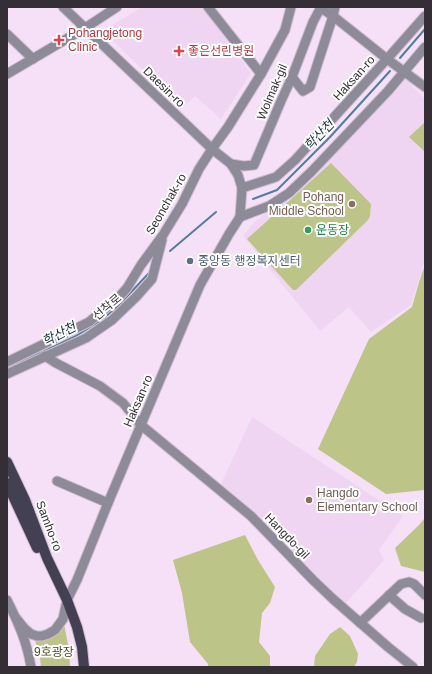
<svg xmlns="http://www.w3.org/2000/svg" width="432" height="674" font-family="Helvetica,'Noto Sans KR',sans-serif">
  <rect width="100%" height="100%" fill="#f5e0f8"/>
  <!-- built -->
  <g fill="#f0d5f3">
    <path d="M142,7h61l48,66 -30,46 -26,-23 -13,12 -79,-77z"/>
    <path d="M405,79l20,20v160l-14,46 -40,27 -22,-25 -29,24 -77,-95 12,-15 48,-35z"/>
    <path d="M252,417l151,99 -24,34 5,10 -38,43 -55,-50 -26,-30 -44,-39z"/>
  </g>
  <!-- green -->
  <g fill="#bdc487">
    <path d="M425,122v30l-16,-15z"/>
    <path d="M331,163l40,41 -1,12 -2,4 -72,70h-3l-46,-51z"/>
    <path d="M425,265v225l-39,4 -68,-45 51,-110 43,-32 7,-25z"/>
    <path d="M425,518v54l-24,-6 -6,-18 23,-22z"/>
    <path d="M245,535l13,25 17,27 -5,16 -8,10 -3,29 11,14v11h-62v-3l-18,-22 -8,-49 -9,-33z"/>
    <path d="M64,624l5,26 1,17h-29l-1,-10 -5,-17c15,-1 20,-4 29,-16z"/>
    <path d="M340,627l10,9 8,18 -1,8 -3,5h-40l1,-11 15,-22z"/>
  </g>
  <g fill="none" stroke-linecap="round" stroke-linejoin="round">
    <!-- stream -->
    <g stroke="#517e9c" stroke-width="2">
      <path d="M400,58l25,-29"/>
      <path d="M253,199l24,-9 53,-53 60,-66"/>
      <path d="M170,251l46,-39"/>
      <path d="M7,369l69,-33 24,-15 18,-15 31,-33"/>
    </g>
    <!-- minor casing -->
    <g stroke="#cfbcd1" stroke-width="11">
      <g id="minor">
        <path d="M208,7l53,67"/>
        <path d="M321,8l12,8 54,43 38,28"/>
        <path d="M7,34l26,25"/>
        <path d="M7,74l78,-46 32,-21"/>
        <path d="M292,77l11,14 7,-4 23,-71 2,-9"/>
        <path d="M231,164l13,2 10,-1 27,-64 11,-24 21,-55 8,-15"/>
        <path d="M242,188l34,-11 19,-17 92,-101 38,-43"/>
        <path d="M240,217l29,-11 20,-13 23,-22 76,-80 37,-44"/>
        <path d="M45,356l11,7 44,23 23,17 18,22 110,91 62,64 20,19 55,48 25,20"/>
        <path d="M7,362l82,-40 29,-24 9,-10 14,-23 22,-30 19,-31 17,-35 13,-20 16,-22 33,-53 24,-44 6,-23"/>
        <path d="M7,374l79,-36 26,-18 24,-23 16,-18 10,-39"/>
        <path d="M57,481l51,22"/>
        <path d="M389,595l16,14 16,9"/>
        <path d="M7,600c11,22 20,42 24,67"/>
        <path d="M16,618l9,11 6,5 6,2h5l6,-2 7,-4 8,-11 4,-19 10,-20 31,-77 92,-218 29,-51 11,-17 2,-29 -4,-13 -7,-11 -19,-15 -149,-142"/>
        <path d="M360,623l41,-39 8,-2 5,2 11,11"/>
      </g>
    </g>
    <!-- major casing -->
    <g stroke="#cfbcd1" stroke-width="12">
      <g id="major">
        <path d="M7,462l18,38 22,58 20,42 10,27 5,20 2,20"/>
        <path d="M7,483l30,65"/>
      </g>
    </g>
    <!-- minor -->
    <use href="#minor" stroke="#8d8b97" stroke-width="9"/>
    <!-- major -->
    <use href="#major" stroke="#444054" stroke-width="10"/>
  </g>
  <!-- markers -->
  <g fill="#e0444e" stroke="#fff" stroke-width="1.5">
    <path d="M57 34h4v4h4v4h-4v4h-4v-4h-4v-4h4z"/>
    <path d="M177 45h4v4h4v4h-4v4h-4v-4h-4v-4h4z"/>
  </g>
  <g fill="#8d6e63" stroke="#fff" stroke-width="1.5">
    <circle cx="352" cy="204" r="4"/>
    <circle cx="309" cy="500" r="4"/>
  </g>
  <circle fill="#2e9e5b" stroke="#fff" stroke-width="1.5" cx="308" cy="230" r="4"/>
  <circle fill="#5c6f8a" stroke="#fff" stroke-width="1.5" cx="190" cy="261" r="4"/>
  <g text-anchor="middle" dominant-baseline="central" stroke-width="4" stroke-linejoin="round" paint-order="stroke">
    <!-- health labels -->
    <g font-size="12" fill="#be3a42" stroke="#fff" text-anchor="start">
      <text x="68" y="33">Pohangjetong<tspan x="68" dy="14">Clinic</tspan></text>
      <text x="188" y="51">좋은선린병원</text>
    </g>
    <!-- street labels -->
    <g font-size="12" fill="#362e37" stroke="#fff">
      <text transform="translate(354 78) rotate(-48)">Haksan-ro</text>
      <text transform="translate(164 87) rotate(44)">Daesin-ro</text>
      <text transform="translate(272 92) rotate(-67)">Wolmak-gil</text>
      <text transform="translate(166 204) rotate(-60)">Seonchak-ro</text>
      <text transform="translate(107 307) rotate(-40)">선착로</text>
      <text transform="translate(138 401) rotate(-67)">Haksan-ro</text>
      <text transform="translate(49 526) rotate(69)">Samho-ro</text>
      <text transform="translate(287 536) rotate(46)">Hangdo-gil</text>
    </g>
    <!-- education labels -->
    <g font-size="12" fill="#785e54" stroke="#fff" text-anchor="end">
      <text x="344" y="197">Pohang<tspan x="344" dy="14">Middle School</tspan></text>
      <text x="317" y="493" text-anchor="start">Hangdo<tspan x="317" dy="14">Elementary School</tspan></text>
    </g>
    <!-- leisure labels -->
    <g font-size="12" fill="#27864d" stroke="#fff" text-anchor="start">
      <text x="316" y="230">운동장</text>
    </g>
    <!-- service labels -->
    <g font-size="12" fill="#4e5e75" stroke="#fff" text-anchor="start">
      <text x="198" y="261">중앙동 행정복지센터</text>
    </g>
    <!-- park labels -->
    <g font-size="12" fill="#4d511f" stroke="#fff">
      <text x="54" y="652">9호광장</text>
    </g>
    <!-- water labels -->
    <g font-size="13" font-style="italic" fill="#133243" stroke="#fff">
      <text transform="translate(319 135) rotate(-46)">학산천</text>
      <text transform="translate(59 334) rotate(-27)">학산천</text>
    </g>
  </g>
  <!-- border -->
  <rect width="432" height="674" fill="none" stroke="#362e37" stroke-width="16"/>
</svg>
